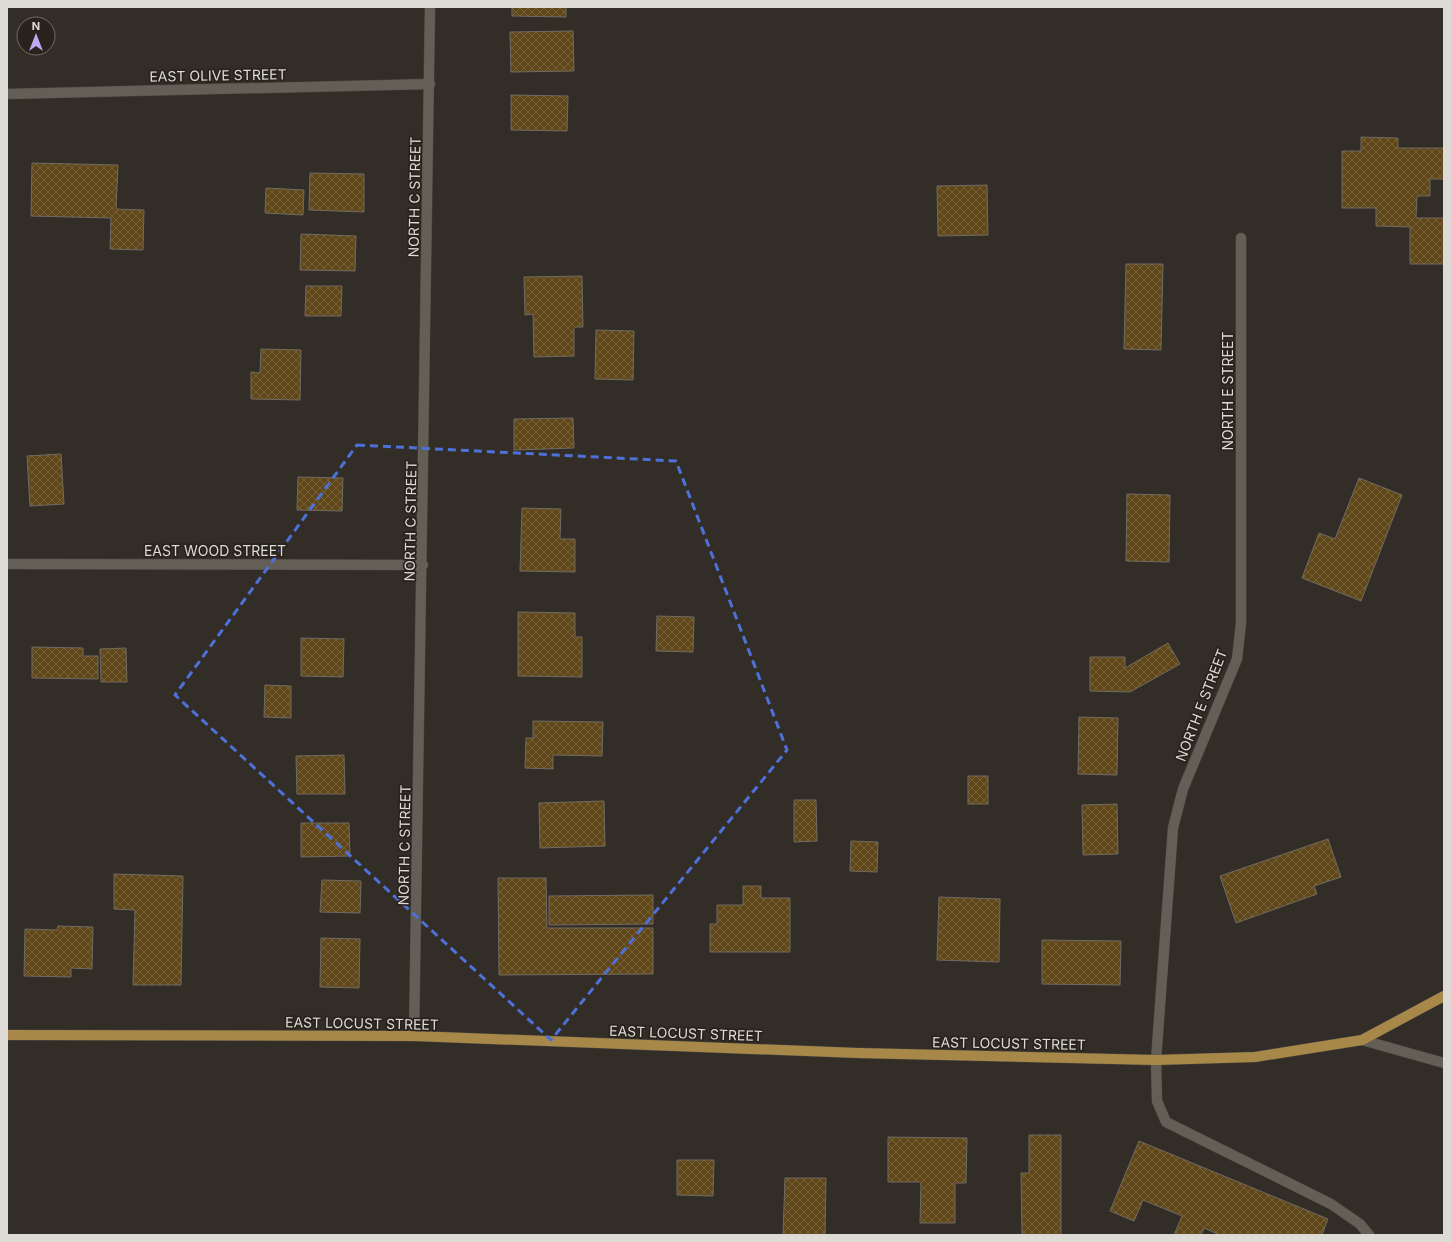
<svg xmlns="http://www.w3.org/2000/svg" width="1451" height="1242" font-family="Inter,sans-serif">
  <defs>
    <pattern id="building-cross-hatch" width="8" height="8" patternUnits="userSpaceOnUse"><rect width="8" height="8" fill="#5f4719"/><path d="M0 0l8 8M0 8l8-8" fill="none" stroke="#76613a"/></pattern>
  </defs>
  <rect width="100%" height="100%" fill="#322d26"/>
  <!-- building -->
  <g fill="url(#building-cross-hatch)" stroke="#716b63">
    <path d="M512,7h54v10l-54,-1z"/>
    <path d="M573,31l1,40 -63,1 -1,-40z"/>
    <path d="M511,95l57,1 -1,35 -56,-1z"/>
    <path d="M1361,137l37,1v10h46v31h-14v17h-13l-1,22h28v46h-34v-37l-34,-1v-18h-34v-57h19z"/>
    <path d="M32,163l86,2 -2,44 28,1 -1,40 -33,-1 1,-31 -80,-2z"/>
    <path d="M310,173l54,1v38l-55,-2z"/>
    <path d="M987,185l1,50 -50,1 -1,-50z"/>
    <path d="M266,188l38,2 -1,25 -38,-2z"/>
    <path d="M301,234l55,2 -1,35 -55,-1z"/>
    <path d="M1126,264h37l-2,86 -37,-1z"/>
    <path d="M582,276l1,51h-9v29l-40,1 -1,-43 -8,1 -1,-38z"/>
    <path d="M306,286h36l-1,30h-36z"/>
    <path d="M596,330l38,1 -1,49 -38,-1z"/>
    <path d="M261,349l40,1 -1,50 -49,-1v-27l9,1z"/>
    <path d="M573,418l1,30 -60,2v-31z"/>
    <path d="M61,454l3,50 -34,2 -3,-50z"/>
    <path d="M298,477l45,1 -1,33 -45,-1z"/>
    <path d="M1359,478l43,17 -41,106 -59,-23 17,-45 16,6z"/>
    <path d="M1127,494l43,1 -1,67 -43,-1z"/>
    <path d="M522,508l39,1 -1,30h15v33l-55,-1z"/>
    <path d="M518,612l57,1v24h7v40l-64,-1z"/>
    <path d="M657,616l37,1 -1,35 -37,-1z"/>
    <path d="M301,638l43,1 -1,38 -42,-1z"/>
    <path d="M1168,643l12,21 -50,28 -40,-1v-34h35v11z"/>
    <path d="M32,647l51,1v8h15v23l-66,-1z"/>
    <path d="M126,648l1,34h-26l-1,-33z"/>
    <path d="M265,685l26,1v32l-27,-1z"/>
    <path d="M1079,717l39,1 -1,57 -39,-1z"/>
    <path d="M533,721l70,1 -1,34 -49,-1v14l-28,-1 1,-30h7z"/>
    <path d="M344,755l1,39h-48l-1,-38z"/>
    <rect x="968" y="776" width="20" height="28"/>
    <path d="M794,800h22l1,41 -23,1z"/>
    <path d="M604,801l1,45 -65,2 -1,-45z"/>
    <path d="M1117,804l1,50 -35,1 -1,-50z"/>
    <path d="M301,823h48l1,33 -49,1z"/>
    <path d="M1328,839l13,38 -27,9 3,8 -81,29 -16,-47z"/>
    <path d="M851,841l27,1 -1,30 -27,-1z"/>
    <path d="M114,874l69,2 -2,109h-48l2,-75 -21,-1z"/>
    <path d="M498,878h48l1,50h106v46l-154,1z"/>
    <path d="M322,880l39,1 -1,32 -40,-1z"/>
    <path d="M743,886h18v12h29v54h-80v-28h7v-19h26z"/>
    <path d="M653,895v29l-104,1v-29z"/>
    <path d="M939,897l61,2 -1,63 -62,-2z"/>
    <path d="M58,926l35,1 -1,42 -21,-1v9l-47,-1 1,-47 32,1z"/>
    <path d="M321,938l39,1 -1,49 -39,-1z"/>
    <path d="M1042,940l79,1 -1,44 -78,-1z"/>
    <path d="M1029,1135h32v100h-39l-1,-62h8z"/>
    <path d="M888,1137l79,1 -1,45h-11v40h-35l1,-41h-33z"/>
    <path d="M1139,1141l189,78 -6,16h-102l-16,-7 -3,7h-27l8,-19 -39,-16 -9,21 -24,-10z"/>
    <path d="M677,1160h37l-1,36 -36,-1z"/>
    <path d="M785,1178h41l-1,57h-42z"/>
  </g>
  <g fill="none" stroke-linecap="round" stroke-linejoin="round">
    <!-- minor casing -->
    <g stroke="#4c4842" stroke-width="11">
      <g id="minor">
        <path d="M7,94l423,-10"/>
        <path d="M1241,238v385l-4,36 -54,130 -10,39 -17,232 1,41 9,21 165,82 29,20 9,11"/>
        <path d="M7,564l416,1"/>
        <path d="M414,1036l16,-1029"/>
        <path d="M1362,1040l82,23"/>
      </g>
    </g>
    <!-- major casing -->
    <g stroke="#4c4842" stroke-width="11">
      <path id="major" d="M7,1035l407,1 444,17 298,7 99,-3 107,-17 82,-44"/>
    </g>
    <!-- minor -->
    <use href="#minor" stroke="#645f56" stroke-width="10"/>
    <!-- major -->
    <use href="#major" stroke="#a88849" stroke-width="10"/>
  </g>
  <!-- marked area -->
  <path fill="none" stroke="#4d71d8" stroke-width="3" stroke-dasharray="8 5" stroke-linejoin="round" d="M357,445l319,16 111,289 -236,290 -376,-345z"/>
  <g text-anchor="middle" dominant-baseline="central" stroke-width="3.5" stroke-linejoin="round" paint-order="stroke">
    <!-- street labels -->
    <g font-size="14" fill="#dedbd6" stroke="#28231c">
      <text transform="translate(218 75) rotate(-1)">EAST OLIVE STREET</text>
      <text transform="translate(414 197) rotate(-89)">NORTH C STREET</text>
      <text transform="translate(1227 391) rotate(-90)">NORTH E STREET</text>
      <text transform="translate(410 521) rotate(-89)">NORTH C STREET</text>
      <text x="215" y="550">EAST WOOD STREET</text>
      <text transform="translate(1201 705) rotate(-69)">NORTH E STREET</text>
      <text transform="translate(404 845) rotate(-89)">NORTH C STREET</text>
      <text transform="translate(362 1023) rotate(1)">EAST LOCUST STREET</text>
      <text transform="translate(686 1033) rotate(2)">EAST LOCUST STREET</text>
      <text transform="translate(1009 1043) rotate(1)">EAST LOCUST STREET</text>
    </g>
  </g>
  <!-- border -->
  <rect width="1451" height="1242" fill="none" stroke="#dedbd6" stroke-width="16"/>
  <!-- north arrow -->
  <g transform="translate(36 36)"><circle r="19" fill="#28231c" stroke="#716d66"/>
  <path d="M0-3L7 15L0 10L-7 15Z" fill="#bea9f5"/>
  <text y="-6" font-size="11" font-weight="bold" text-anchor="middle" fill="#dedbd6">N</text>
  </g>
</svg>
